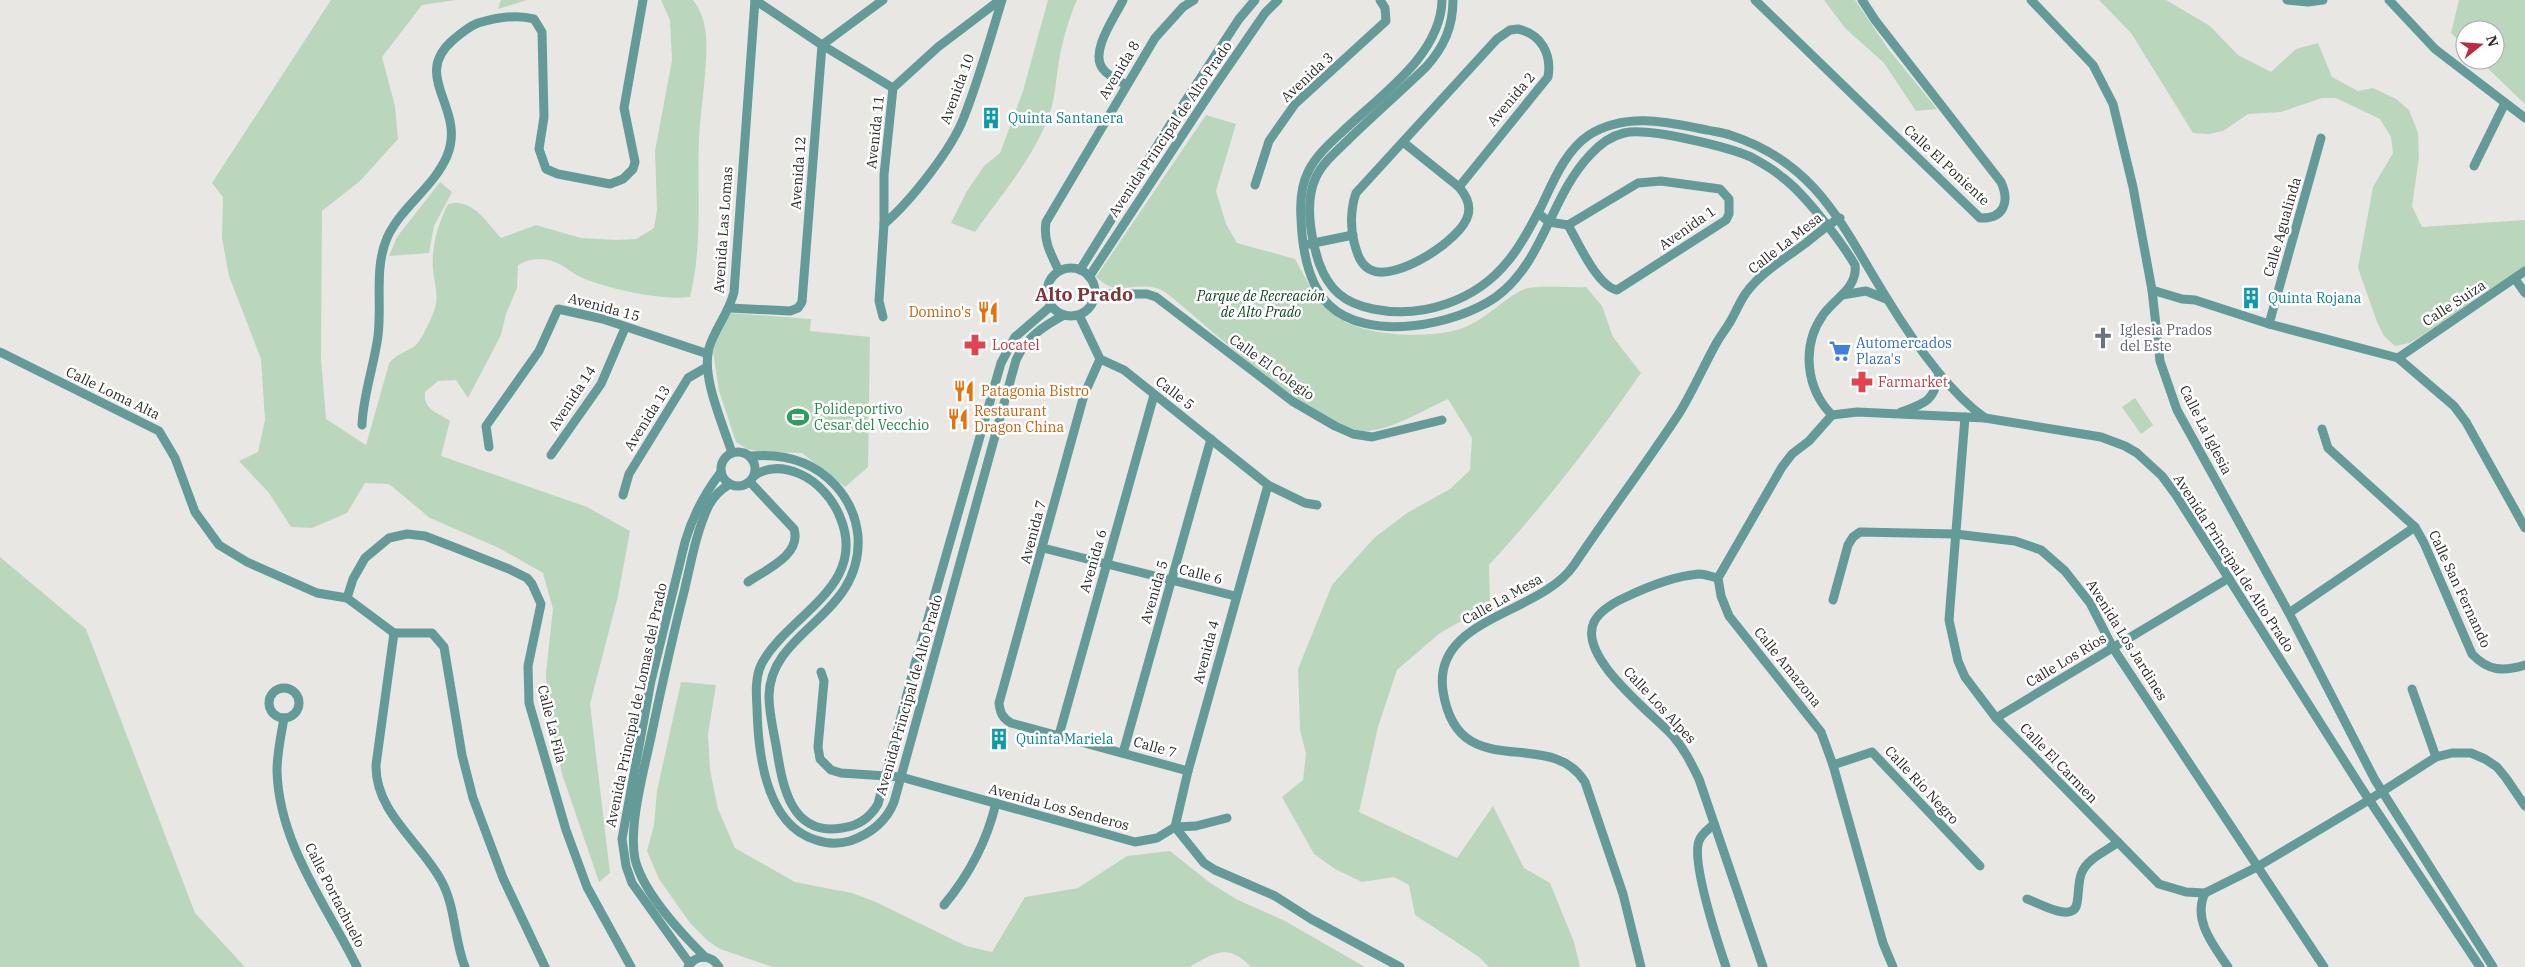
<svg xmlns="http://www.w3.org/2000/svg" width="2525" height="967" font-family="'IBM Plex Serif',serif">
  <rect width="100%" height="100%" fill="#e9e7e3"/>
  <!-- green -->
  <g fill="#bad7be">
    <path d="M331,0h125l-34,5 -40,52 13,49 3,33 -38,42 -38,30 -1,147 5,61 40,26 23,-81c6,-10 18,-12 27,-19 5,-4 17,-30 19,-37 4,-14 -1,-25 -2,-38 -2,-23 5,-46 15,-66 25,-6 38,18 53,34l35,-13 45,13 36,2 19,-1 18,-11 3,-18 -2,-59 17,-91 -2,-40 -9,-20h32c8,10 12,23 13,35 2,32 -5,70 -7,103 -2,54 4,107 -9,159 -27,4 -80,-8 -105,-18 -11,-4 -20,-13 -30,-17 -12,-5 -26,-4 -37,3l-1,23 -11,26 -5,21 -33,63 -12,-18 -18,1 -13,11c-2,18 12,20 25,29l-9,35 146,51 43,24 -12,65 -28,108 20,169 -11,9 -37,-108 -15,-69 -1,-32 7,-64 -10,-36 -44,-25 -69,-30 -41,-34 -24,-1 -18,30 -35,15 -21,-1 -22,-34 -30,-32 19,-9 7,-32 -4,-61 -32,-83 -7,-38 1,-41 -11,-14z"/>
    <path d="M501,0h26l-29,9z"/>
    <path d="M1048,0h29c-8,18 -13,36 -17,55 -4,21 -4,41 -11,61 -17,44 -47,78 -74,116l-24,-9 16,-32 17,-25 16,-13 23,-62z"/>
    <path d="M1824,0h31l34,50 48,59 -21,2 -32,-48 -39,-35z"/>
    <path d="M2099,0h67l44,26 28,29 33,17 25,-23 22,-6 14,34 26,14 15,-3 23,11 13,11 9,23 1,25 -7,48 10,21 103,-7v50l-115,73 -15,3 -11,-10 -7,-14 -19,-54 15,-81 20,-34 -2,-16 -11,-18 -44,-21h-14l-41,14 -33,2 -25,17 -14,3 -16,-1 -62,-100z"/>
    <path d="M2459,0h66v104l-46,-44h16v-30h-30v16l-14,-13z"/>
    <path d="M1206,115l30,9 -20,67 10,33 11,19 58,16c11,20 21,41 39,56 28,22 93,24 126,14 25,-8 43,-31 65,-40 11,-4 48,-1 61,-2l16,19 11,31 28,36c-47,68 -96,131 -152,192l1,40 -50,28 -43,37 -19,57 -19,85 98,46 36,-52 31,62 26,15 24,59 6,25h-91l-10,-10 -64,-42 -6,-30 -15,-8 -32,5 -27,-13 -21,-15 -32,-57 21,-17 3,-26 -6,-24 -2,-61 34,-84 42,-47 33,-25 43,-24 20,-19 2,-32 -24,-39c-22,10 -57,31 -81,32 -47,1 -162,-108 -202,-139 -17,-12 -44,0 -56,-6 -5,-2 -9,-6 -13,-9z"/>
    <path d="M440,182l12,10 -18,34 -5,27 -40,3 8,-19z"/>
    <path d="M731,313l80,6 -1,12 60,6 -2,130 -23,20 -43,-34 -41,-1 -14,-3 -11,-7 -17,-51 -6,-40 7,-21z"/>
    <path d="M2135,398l18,27 -12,9 -19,-27z"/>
    <path d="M0,557l86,72 109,284 50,54h-245z"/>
    <path d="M681,682l35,3 -8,49 2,36 8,39 17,39 60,34 57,11 24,9 90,44 26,6 33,-55 53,-9 49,-32 43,-5 39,31 27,17 49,22 80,46h-114c-23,-24 -35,-15 -62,0h-416l-53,-18 -12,-8 -18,-18 -31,-44 -12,-28 7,-26 3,-34z"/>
  </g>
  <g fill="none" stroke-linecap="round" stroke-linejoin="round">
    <!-- minor -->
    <g stroke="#649a98" stroke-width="9">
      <path d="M755,0l67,45 71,43"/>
      <path d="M1123,0c-8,17 -34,52 -20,69 5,7 15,11 23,16"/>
      <path d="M1442,0c-1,56 -64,97 -101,133 -12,11 -26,24 -33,39 -7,14 -8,31 -7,46 1,30 6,65 28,87 39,38 127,20 167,-8 48,-35 54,-100 94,-142 9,-10 21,-19 34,-22 24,-6 104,14 127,24 11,6 22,12 31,20 22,16 59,64 73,88 3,23 -21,34 -32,50 -22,31 -17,74 9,100l25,-3 128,6 116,19 24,9 12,7 25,23 14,19 186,294 118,178"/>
      <path d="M1453,0c0,27 -9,47 -27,67 -25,24 -51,47 -76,71 -12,12 -27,24 -34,39 -12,25 -5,61 3,86 10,27 25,40 54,46 49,10 103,-8 135,-48 14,-16 23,-36 33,-54 12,-25 24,-56 48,-72 37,-23 78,-13 118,-5 8,2 15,2 23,5 87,28 112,91 156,162 25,41 60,93 99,121"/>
      <path d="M1755,0l225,218c24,1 30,-16 21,-36l-126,-162 -13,-20"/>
      <path d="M2031,0l62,65 20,39 20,83 19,103 8,71 17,49 112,203 86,167 118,187"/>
      <path d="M2287,0l21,2 15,-2"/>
      <path d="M2389,0l46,49 90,69"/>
      <path d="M1518,29c23,5 34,25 30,48l-89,110c6,7 12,17 9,28 -6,25 -73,67 -97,55 -11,-5 -14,-17 -17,-28 -4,-15 -3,-35 2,-49l141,-154 13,-9z"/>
      <path d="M1403,142l56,45"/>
      <path d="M2474,166l31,-63"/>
      <path d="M1255,185l14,-44 26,-37 91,-83 -1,-13 -5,-8"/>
      <path d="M1538,213l11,9 19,3 70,-42 23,-2 59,8 9,10v15l-3,6 -109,70c-20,-4 -39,-48 -49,-65"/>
      <path d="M884,224c26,-22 68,-75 80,-107 15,-38 26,-78 38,-117"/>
      <path d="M1309,244l44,-9"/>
      <circle cx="1071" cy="292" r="24"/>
      <path d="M1080,270l93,-150 66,-101 16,-19"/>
      <path d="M1059,271c-8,-17 -16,-30 -13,-49l109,-184 28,-31 11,-7"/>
      <path d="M1089,277l121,-184 55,-80 13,-13"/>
      <path d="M2515,279l10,14"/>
      <path d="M2152,290l30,9 13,1 74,24 129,34 56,48 12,16 59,106"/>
      <path d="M1094,294h53l9,3 136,104 43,25 18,8 19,3 70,-17"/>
      <path d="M1842,295l24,-4 20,8"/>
      <path d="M730,308l60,3 8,-3 4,-6 20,-257 61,-45"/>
      <path d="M1079,315l21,44 24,11 144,115 37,18 12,2"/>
      <path d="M883,317l-4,-16 5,-77v-49l9,-87 45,-41 62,-47"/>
      <path d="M2269,324l52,-186"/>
      <path d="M0,352l159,79 16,27 20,54 24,33 28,17 70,31 30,5"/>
      <path d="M2398,358l127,-87"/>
      <path d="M1100,359l-16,36 -85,308c1,9 3,15 12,20l177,48"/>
      <path d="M1901,412c25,-9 33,-11 38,-38"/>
      <path d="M1832,415l-23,26 -17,13 -10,13 -64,111 3,18 8,20 92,116 12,33 50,178 10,24"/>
      <path d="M1965,417l-16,203 9,41 7,16 31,41 163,166 27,8 19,1 52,-26 112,-67 67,-43 16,-4h19l14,6 12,8 9,11 19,28"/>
      <path d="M362,425c1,-30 12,-59 16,-89 4,-32 -4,-68 9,-98 14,-31 47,-51 60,-82 20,-48 -37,-79 6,-116 8,-7 15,-13 25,-17 17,-5 39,-9 56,-4l8,13 2,85 -5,32 7,20 12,5 52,10 13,-5 10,-10 2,-7 -11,-54 19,-108"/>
      <path d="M2322,429l6,19 87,79 9,16 48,111c16,17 31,18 53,11"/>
      <path d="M489,447l-3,-21 53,-75 19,-42 45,10 105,35"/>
      <circle cx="738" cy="469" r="17"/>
      <path d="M732,453c-9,-29 -31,-76 -23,-105 6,-20 20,-35 25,-56l21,-292"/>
      <path d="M551,455l50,-71 24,-56"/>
      <path d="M750,456c33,-3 62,4 85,29 14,15 21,32 23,51 5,81 -88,93 -89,160 0,16 4,33 7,49 6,37 13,92 66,83 16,-2 28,-10 36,-24l37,-140 86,-301 14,-26 36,-31"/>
      <path d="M754,476c14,-10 30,-9 46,-2 18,8 33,25 40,43 29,69 -51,97 -78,146 -7,13 -6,31 -5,45 1,45 9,117 59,132 11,4 23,4 34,1 20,-7 36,-19 44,-39l122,-442c11,-23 26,-33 48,-45"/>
      <path d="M623,495l6,-21 59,-96 19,-11"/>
      <path d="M1043,548l192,48"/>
      <path d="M1718,578c-6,-1 -13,-4 -19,-4 -24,2 -52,13 -73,23 -11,5 -26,13 -32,25 -17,35 59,92 79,114 12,14 18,27 26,43l64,188"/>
      <path d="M748,582c17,-12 54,-27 46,-53l-44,-47"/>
      <path d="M347,598l6,-19 12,-21 24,-20 18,-4 18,2 26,10 58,23 18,9 5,6 9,20 -13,62 1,37 37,127 21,57 44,80"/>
      <path d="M347,598l47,35"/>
      <path d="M1833,600l15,-55 5,-8 7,-5 95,2 60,7 26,9 24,21 25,32 23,45 211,319"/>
      <path d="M2289,613l126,-86"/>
      <path d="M821,672l3,9 -6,66 2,12 11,11 10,3 60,4 234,65 22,-4 18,-11"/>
      <circle cx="284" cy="703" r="15"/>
      <path d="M2412,689l24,68"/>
      <path d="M284,718c-3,18 -7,35 -7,53 2,73 49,133 80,196"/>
      <path d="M1996,718l233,-140"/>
      <path d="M1059,735l95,-340"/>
      <path d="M1123,753l88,-314"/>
      <path d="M1833,765l39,-13 108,114"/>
      <path d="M1714,824c-5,5 -13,10 -15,17 -8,21 19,102 27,126"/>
      <path d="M1175,827l13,-56 80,-286"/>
      <path d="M1175,827l29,36 11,7 60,26 36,23 89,48"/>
      <path d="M1175,827l21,-1 31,-8"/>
      <path d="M2205,893c-13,27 9,53 23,74"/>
      <path d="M2027,899c12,4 47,25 50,4 2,-10 1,-23 5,-31 6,-14 25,-21 36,-30"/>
      <path d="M944,905c25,-30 43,-64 52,-102"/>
      <path d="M705,957c-24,-24 -62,-64 -70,-98 -7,-34 10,-92 17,-127 10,-47 20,-93 32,-140 7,-29 12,-60 25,-87 5,-9 12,-16 21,-21"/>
      <path d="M690,964l-58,-81 -6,-17 -4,-27 29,-158 34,-139c8,-27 19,-48 36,-70"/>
      <path d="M465,967c-11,-27 -9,-58 -23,-85 -20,-39 -67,-69 -66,-117l18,-132h38l12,14 18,108 11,43 30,80 42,89"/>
      <path d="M688,967c8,-13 23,-13 31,0"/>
      <path d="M1641,967l-18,-73 -38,-112c-36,-58 -127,6 -142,-91 -11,-74 97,-76 131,-126 34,-51 72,-101 106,-153 14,-23 24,-47 37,-70 4,-7 9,-13 13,-20 6,-10 10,-21 16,-29 15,-21 40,-35 60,-50 11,-9 21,-18 34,-25"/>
    </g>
  </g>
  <!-- icons -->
  <defs>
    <g id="building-bare" transform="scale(1.725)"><path d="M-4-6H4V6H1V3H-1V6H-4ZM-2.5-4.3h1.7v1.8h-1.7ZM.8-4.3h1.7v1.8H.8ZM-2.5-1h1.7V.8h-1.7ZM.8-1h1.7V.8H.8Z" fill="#0f9aa8" stroke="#fff" stroke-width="2.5" paint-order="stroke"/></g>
    <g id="restaurant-bare" transform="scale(1.725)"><path d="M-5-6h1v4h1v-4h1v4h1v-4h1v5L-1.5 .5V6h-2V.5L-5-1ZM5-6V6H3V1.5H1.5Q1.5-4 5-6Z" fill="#e8710a" stroke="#fff" stroke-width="2.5" paint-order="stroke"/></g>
    <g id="church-bare" transform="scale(1.725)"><path d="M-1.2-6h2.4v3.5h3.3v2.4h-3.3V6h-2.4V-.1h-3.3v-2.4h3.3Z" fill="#6b7280" stroke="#fff" stroke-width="2.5" paint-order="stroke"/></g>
    <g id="pharmacy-bare" transform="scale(1.725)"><path d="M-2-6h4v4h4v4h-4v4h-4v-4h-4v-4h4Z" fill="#e0444e" stroke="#fff" stroke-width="2.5" paint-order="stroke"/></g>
    <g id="supermarket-bare" transform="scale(1.725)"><path d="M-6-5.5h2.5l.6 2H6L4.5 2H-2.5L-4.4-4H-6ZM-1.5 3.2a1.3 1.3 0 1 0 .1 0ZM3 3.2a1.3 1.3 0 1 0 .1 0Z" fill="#3f7fe0" stroke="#fff" stroke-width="2.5" paint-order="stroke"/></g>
    <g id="stadium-bare" transform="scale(1.725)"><path d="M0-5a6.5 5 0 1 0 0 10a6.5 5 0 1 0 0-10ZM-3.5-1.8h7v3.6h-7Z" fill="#2e9e5b" stroke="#fff" stroke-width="2.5" paint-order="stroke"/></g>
  </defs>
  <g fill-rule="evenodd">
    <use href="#building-bare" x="991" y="118"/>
    <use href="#building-bare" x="2251" y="298"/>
    <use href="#restaurant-bare" x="988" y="312"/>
    <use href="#church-bare" x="2103" y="338"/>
    <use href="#pharmacy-bare" x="975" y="345"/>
    <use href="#supermarket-bare" x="1840" y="351"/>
    <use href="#pharmacy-bare" x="1862" y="382"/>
    <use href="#restaurant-bare" x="964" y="391"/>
    <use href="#stadium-bare" x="798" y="417"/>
    <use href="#restaurant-bare" x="958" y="419"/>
    <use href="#building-bare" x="999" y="739"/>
  </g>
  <g text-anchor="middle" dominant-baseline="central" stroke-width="5" stroke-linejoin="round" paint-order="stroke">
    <!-- street labels -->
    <g font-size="14" fill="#2c2b2a" stroke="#fff">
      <text transform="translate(1119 70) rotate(-59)">Avenida 8</text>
      <text transform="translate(1307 77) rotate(-43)">Avenida 3</text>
      <text transform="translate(957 89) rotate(-70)">Avenida 10</text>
      <text transform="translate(1511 99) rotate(-50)">Avenida 2</text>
      <text transform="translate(1170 129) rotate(-56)">Avenida Principal de Alto Prado</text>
      <text transform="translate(875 132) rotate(-84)">Avenida 11</text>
      <text transform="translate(1947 165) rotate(43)">Calle El Poniente</text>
      <text transform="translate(798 173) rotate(-86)">Avenida 12</text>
      <text transform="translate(2282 227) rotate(-74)">Calle Agualinda</text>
      <text transform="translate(1687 228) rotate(-35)">Avenida 1</text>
      <text transform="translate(723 230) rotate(-86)">Avenida Las Lomas</text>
      <text transform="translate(1785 243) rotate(-38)">Calle La Mesa</text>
      <text transform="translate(2454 303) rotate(-33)">Calle Suiza</text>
      <text transform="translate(604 307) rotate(15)">Avenida 15</text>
      <text transform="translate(1272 367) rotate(36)">Calle El Colegio</text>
      <text transform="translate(113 393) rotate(26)">Calle Loma Alta</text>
      <text transform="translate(1175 393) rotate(38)">Calle 5</text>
      <text transform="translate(572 398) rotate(-57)">Avenida 14</text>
      <text transform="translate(647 418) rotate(-58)">Avenida 13</text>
      <text transform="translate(2206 430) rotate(63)">Calle La Iglesia</text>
      <text transform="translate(1033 532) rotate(-75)">Avenida 7</text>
      <text transform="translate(1093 561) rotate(-74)">Avenida 6</text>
      <text transform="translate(2234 563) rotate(57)">Avenida Principal de Alto Prado</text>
      <text transform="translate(1201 574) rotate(14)">Calle 6</text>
      <text transform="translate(2460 589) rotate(65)">Calle San Fernando</text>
      <text transform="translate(1154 592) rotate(-74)">Avenida 5</text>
      <text transform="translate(1502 599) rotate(-29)">Calle La Mesa</text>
      <text transform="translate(2127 640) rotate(58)">Avenida Los Jardines</text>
      <text transform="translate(1206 652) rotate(-75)">Avenida 4</text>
      <text transform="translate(2066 660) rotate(-31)">Calle Los Ríos</text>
      <text transform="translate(1788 667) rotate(51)">Calle Amazona</text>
      <text transform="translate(909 695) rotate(-74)">Avenida Principal de Alto Prado</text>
      <text transform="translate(636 705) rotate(-78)">Avenida Principal de Lomas del Prado</text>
      <text transform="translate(1660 705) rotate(47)">Calle Los Alpes</text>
      <text transform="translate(552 724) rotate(76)">Calle La Fila</text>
      <text transform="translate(1155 747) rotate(16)">Calle 7</text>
      <text transform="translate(2059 763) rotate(46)">Calle El Carmen</text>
      <text transform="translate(1922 785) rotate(47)">Calle Río Negro</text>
      <text transform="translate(1059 807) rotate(15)">Avenida Los Senderos</text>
      <text transform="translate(335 895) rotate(63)">Calle Portachuelo</text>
    </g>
    <!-- culture labels -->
    <g font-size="14" fill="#0d838f" stroke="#fff" text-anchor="start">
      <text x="1008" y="118">Quinta Santanera</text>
      <text x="2268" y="298">Quinta Rojana</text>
      <text x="1016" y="739">Quinta Mariela</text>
    </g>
    <!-- park labels -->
    <g font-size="14" font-style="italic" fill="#134321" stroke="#fff">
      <text x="1261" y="296">Parque de Recreación<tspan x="1261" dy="16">de Alto Prado</tspan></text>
    </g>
    <!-- food labels -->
    <g font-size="14" fill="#c56008" stroke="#fff" text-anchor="start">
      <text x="971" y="312" text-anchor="end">Domino's</text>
      <text x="981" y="391">Patagonia Bistro</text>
      <text x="974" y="411">Restaurant<tspan x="974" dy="16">Dragon China</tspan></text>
    </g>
    <!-- worship labels -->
    <g font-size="14" fill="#5b616d" stroke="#fff" text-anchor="start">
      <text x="2120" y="330">Iglesia Prados<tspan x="2120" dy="16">del Este</tspan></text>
    </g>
    <!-- shop labels -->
    <g font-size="14" fill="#366cbe" stroke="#fff" text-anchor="start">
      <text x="1856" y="343">Automercados<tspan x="1856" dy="16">Plaza's</tspan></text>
    </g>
    <!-- health labels -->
    <g font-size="14" fill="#be3a42" stroke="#fff" text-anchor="start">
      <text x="992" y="345">Locatel</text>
      <text x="1878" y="382">Farmarket</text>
    </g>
    <!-- leisure labels -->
    <g font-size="14" fill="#27864d" stroke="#fff" text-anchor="start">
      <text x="814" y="409">Polideportivo<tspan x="814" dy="16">Cesar del Vecchio</tspan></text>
    </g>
    <!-- district labels -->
    <g font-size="19" font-weight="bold" fill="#7c3539" stroke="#fff">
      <text x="1084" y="294">Alto Prado</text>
    </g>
  </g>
  <!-- north arrow -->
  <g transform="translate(2480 45) rotate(73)"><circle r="24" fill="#ffffff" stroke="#abaaaa"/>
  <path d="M0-4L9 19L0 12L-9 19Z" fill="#bc2b40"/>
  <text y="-8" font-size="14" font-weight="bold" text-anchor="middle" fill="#2c2b2a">N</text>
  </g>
</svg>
